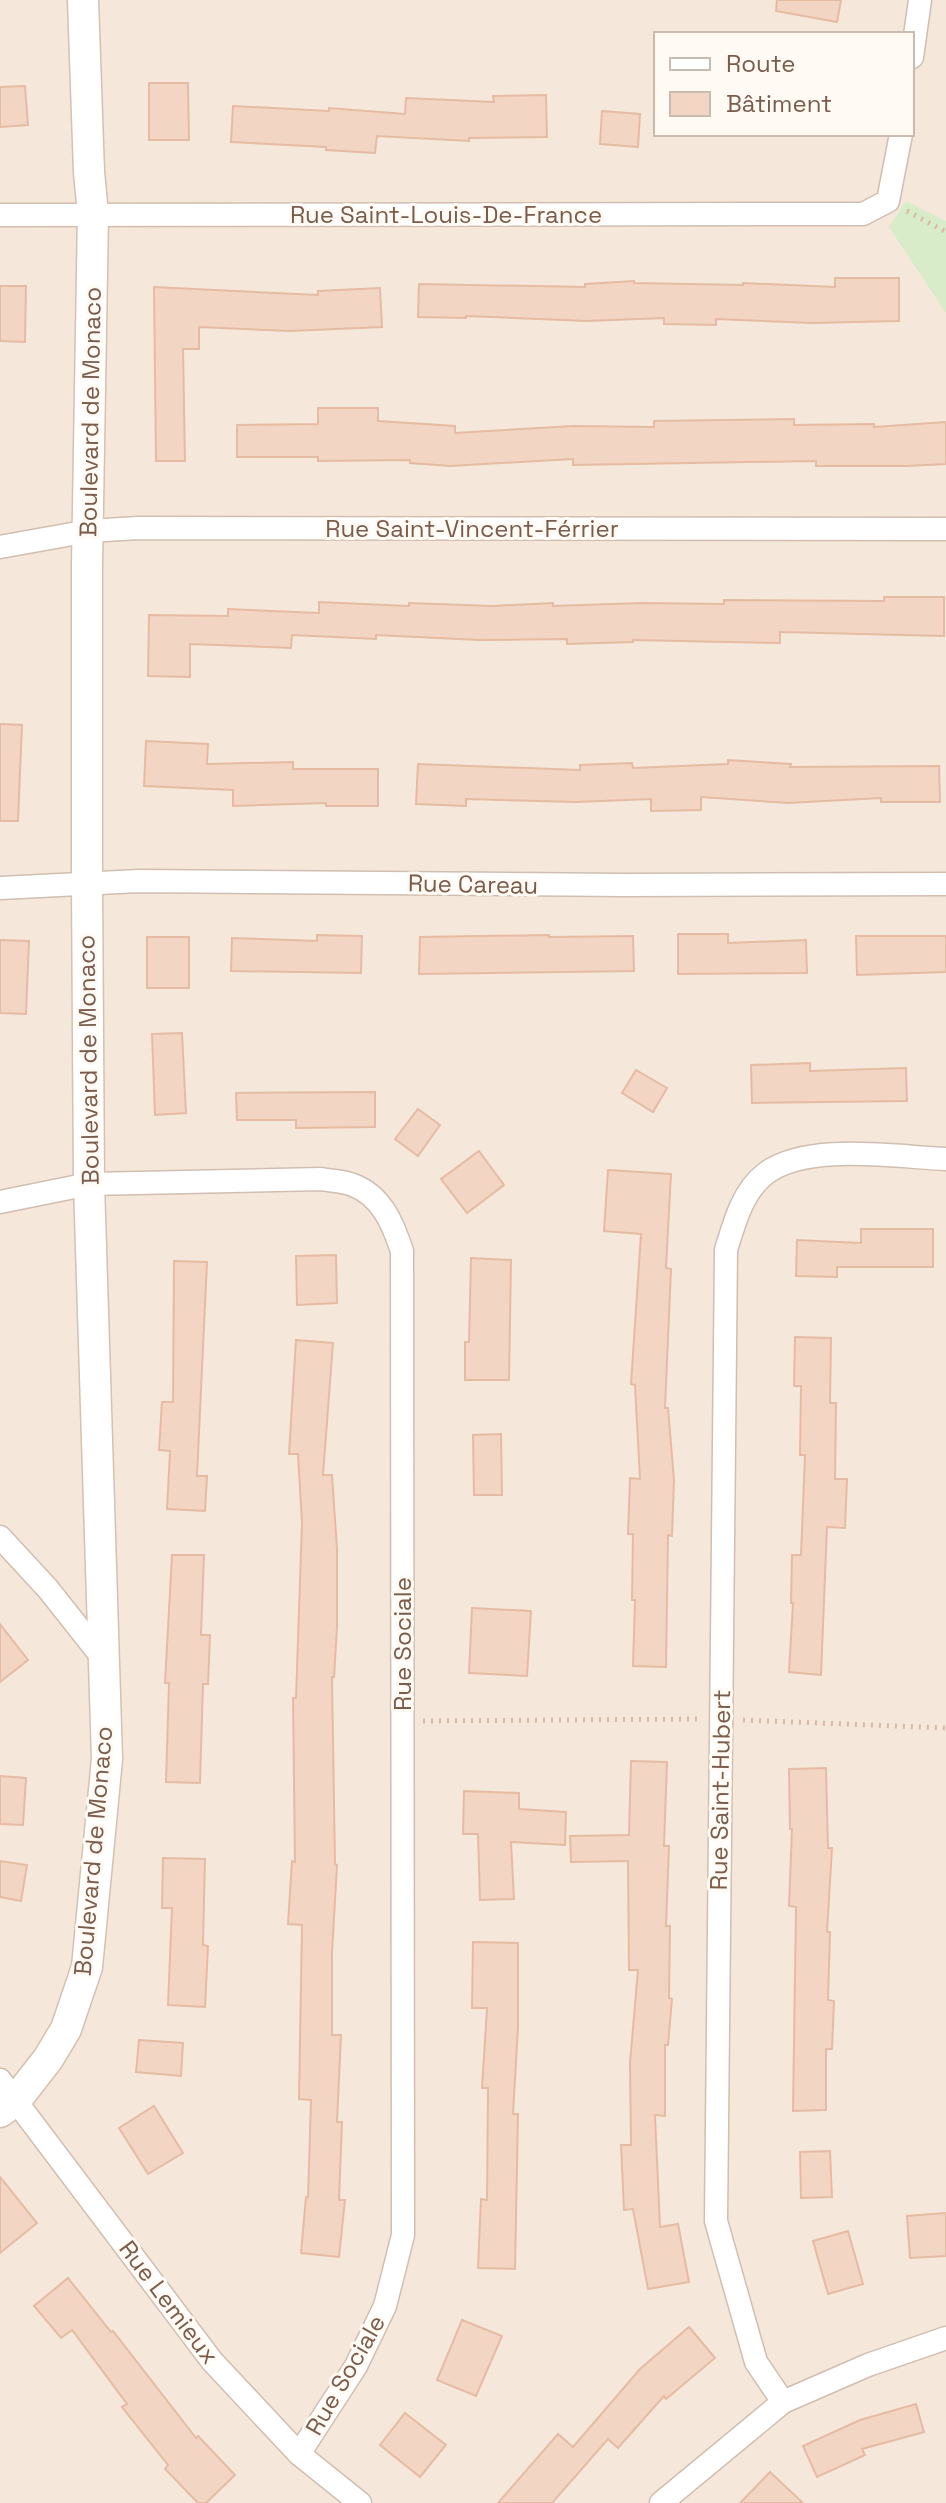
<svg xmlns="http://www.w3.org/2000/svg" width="946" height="2503" font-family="'Space Grotesk',sans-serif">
  <rect width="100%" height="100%" fill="#fdf6ec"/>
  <!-- residential -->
  <path fill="#f5e8da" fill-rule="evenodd" d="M0,0h946v2503h-946zM656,34h256v100h-256z"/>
  <!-- green -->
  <path fill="#d8ecc9" d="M906,201l40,20v92l-57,-86z"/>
  <!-- building -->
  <g fill="#f3d5c3" stroke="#e6bba3" stroke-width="2">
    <path d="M777,0h64l-4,22 -61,-11z"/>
    <path d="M149,83h39l1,57h-40z"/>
    <path d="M25,86l3,39 -28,2v-40z"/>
    <path d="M546,95l1,42 -78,1v3l-92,-5 -2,17 -49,-3v-3l-95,-5 2,-36 96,5v-3l76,6 1,-16 88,4 -1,-6z"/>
    <path d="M602,111l38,3 -2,33 -38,-3z"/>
    <path d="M835,278h64v43l-87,2 -96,-4v6l-52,-1v-6l-77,3 -121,-5v2l-48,-1 1,-33 166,3v-3l49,-3v2l109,2v-2l92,4z"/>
    <path d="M0,286h26l-1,56 -25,-1z"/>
    <path d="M154,287l164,8v-4l62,-3 2,39 -92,4 -91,-4v22h-16l2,112h-29z"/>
    <path d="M318,408h60v13l77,5v7l118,-7 81,1v-6l140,-2v6l80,-1v3l72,-5v42l-40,2h-90v-5l-243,4v-6l-123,7 -40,-3v-3l-92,1v-4h-81v-32l81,-1z"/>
    <path d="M884,597h60v39l-164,-4v11l-147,-3v2l-66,2v-5l-88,1 -103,-5v4l-84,-4 -1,13 -101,-4v33l-42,-1 1,-61 79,1v-7l91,4v-11l90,4v-3l83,3 61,-3v3l89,-3 82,1v-4l160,1z"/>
    <path d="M0,724l22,1 -4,96h-18z"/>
    <path d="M146,741l62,3 -1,20 86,-2v7h85v37h-52v-3l-93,3v-16l-89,-4z"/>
    <path d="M728,760l63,4 -1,3 149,-1 1,36h-59v-4l-93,5 -87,-6v13l-50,1v-12l-75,3 -110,-3v7l-50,-2 2,-40 162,6v-5l52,-2 1,5 95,-4z"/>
    <path d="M678,934h50v9l78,-3 1,33 -129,1z"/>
    <path d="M317,935l45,1 -1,37 -130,-2 1,-33 85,3z"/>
    <path d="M549,935v2l84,-1 1,35 -215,3 1,-37z"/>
    <path d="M856,936h90v36l-89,3z"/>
    <rect x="147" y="937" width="42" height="51"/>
    <path d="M0,940l29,1 -3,73 -26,-1z"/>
    <path d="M182,1033l4,80 -31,2 -3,-81z"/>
    <path d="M810,1063v8l96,-3 1,33 -155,2 -1,-38z"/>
    <path d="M636,1070l31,18 -14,24 -31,-19z"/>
    <path d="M375,1092v35l-79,1v-8h-59l-1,-27z"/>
    <path d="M418,1109l22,16 -22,31 -23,-17z"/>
    <path d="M479,1151l25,34 -37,28 -26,-34z"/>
    <path d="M608,1170l63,4 -5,94 5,1 -6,139h3l6,72 -2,56 -4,-1 -2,132 -33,-1 2,-66h-3l1,-66h-5l2,-56 10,1 -5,-94 -4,-1 10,-150 -37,-3z"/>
    <path d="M861,1229h72v38h-96v10l-41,-1 1,-36 64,3z"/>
    <path d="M336,1255l1,48 -40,2 -1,-49z"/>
    <path d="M471,1258l40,2 -2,120h-44v-38h4z"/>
    <path d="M174,1261l33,1 -10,214h10l-2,35 -38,-2 3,-58 -11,-1 3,-48h11z"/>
    <path d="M795,1337l36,1 -1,65h6l-1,76h12l-2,49 -18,-1 -6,148 -32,-3 4,-69h-2l1,-48h9l4,-100h-5l1,-69h-7z"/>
    <path d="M296,1340l37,3 -10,132h9l5,74v78l-3,50h-2l3,187 2,1 -5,88v82h9l-4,87h5l-3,78h6l-6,57 -38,-4 5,-56h2l3,-97 -12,-1 3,-174 -14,-1 4,-63 3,1 -2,-164h3l6,-175 -4,-69h-9z"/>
    <path d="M501,1434l1,61h-28l-1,-60z"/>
    <path d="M172,1555h32l-3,80h9l-2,49h-5l-3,99 -34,-1 3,-99h-4z"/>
    <path d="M472,1608l59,3 -4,65 -58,-3z"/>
    <path d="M0,1624l28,36 -28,22z"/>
    <path d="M631,1761l36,1 -3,84h5l-3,80h4l-1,72 3,1 -4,46h-3v71l-10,-1 5,112 18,-3 11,58 -41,7 -15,-80 -9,1 -3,-65h10l-1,-82 8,-93h-9l-1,-109 -57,1 -1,-26 59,-1z"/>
    <path d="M826,1768l2,80h4l-5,84h3l-2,68 6,1 -2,48h-6v61l-33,1 3,-204 -7,-1 3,-77h-2l-1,-60z"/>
    <path d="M0,1776l26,2 -3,47 -23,-1z"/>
    <path d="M464,1791l55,2v16l47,3 -1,33 -54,-3 3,57 -34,1 -2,-66h-15z"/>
    <path d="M163,1858l42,1 -2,86 5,1 -3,61 -37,-2 4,-97h-10z"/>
    <path d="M0,1861l27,4 -6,36 -21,-4z"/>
    <path d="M473,1942l45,1v84l-5,87h5l-3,155 -37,-1 3,-69 6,1 1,-112h-6l5,-80h-15z"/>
    <path d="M139,2040l44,3 -2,33 -45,-4z"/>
    <path d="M154,2106l29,47 -35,21 -29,-46z"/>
    <path d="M830,2151l2,46 -31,1 -1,-46z"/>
    <path d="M0,2177l37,46 -37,30z"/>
    <path d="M946,2213v43l-36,2 -3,-42z"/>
    <path d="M848,2231l15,53 -35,10 -15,-53z"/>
    <path d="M68,2278l43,54 2,-1 83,107 2,-2 37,39 -29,28h-8l-33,-34 3,-4 -46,-58 5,-3 -55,-74 -11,8 -27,-32z"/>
    <path d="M462,2320l40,16 -26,60 -39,-16z"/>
    <path d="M689,2327l26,31 -49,41 -2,-3 -46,52 -10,-9 -56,64h-54l60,-69 15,13 67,-78z"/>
    <path d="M916,2404l8,28 -62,17 3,6 -48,22 -14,-31 57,-26z"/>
    <path d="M405,2413l41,32 -26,32 -40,-32z"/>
    <path d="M770,2472l33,31h-63z"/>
  </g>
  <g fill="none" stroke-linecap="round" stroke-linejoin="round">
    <!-- street casing -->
    <g stroke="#d1beb0" stroke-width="25">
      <g id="street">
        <path d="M912,57l8,-57"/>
        <path d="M0,215l863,-1 25,-13 13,-67"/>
        <path d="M0,547l89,-16 49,-3 808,1"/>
        <path d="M0,888l139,-7 485,4 322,-1"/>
        <path d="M0,1202l89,-18 232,-5c10,2 23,2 32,6 29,11 40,39 49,66l1,984 -18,71 -29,60 -57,88"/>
        <path d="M0,1537l48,52 57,72"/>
        <path d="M0,2080l212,281 87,93 61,49"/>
        <path d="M783,2402l-27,-40 -40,-141 10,-971c8,-26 16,-58 39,-76 41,-32 131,-17 181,-15"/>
        <path d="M661,2503l122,-101 85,-37 78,-27"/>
      </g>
    </g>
    <!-- secondary casing -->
    <g stroke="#d6c0b0" stroke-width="33">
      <path id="secondary" d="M0,2112l16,-12 32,-41 18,-30 21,-62 20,-208 -18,-575 -2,-300v-319l6,-351 -4,-42 -6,-172"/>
    </g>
    <!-- path -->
    <g stroke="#d9b8a5" stroke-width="5" stroke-dasharray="2 6" stroke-linecap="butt">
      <path d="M907,211l39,21"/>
      <path d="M743,1720l203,8"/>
      <path d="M423,1721l274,-2"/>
    </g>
    <!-- street -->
    <use href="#street" stroke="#fff" stroke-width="22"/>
    <!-- secondary -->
    <use href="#secondary" stroke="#fff" stroke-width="30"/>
  </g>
  <g text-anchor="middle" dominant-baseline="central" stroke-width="6" stroke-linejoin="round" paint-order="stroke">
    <!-- street labels -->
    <g font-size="24" fill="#7a5c4d" stroke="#fffaf3">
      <text x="446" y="214">Rue Saint-Louis-De-France</text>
      <text transform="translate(90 412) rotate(-89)">Boulevard de Monaco</text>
      <text x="472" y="528">Rue Saint-Vincent-Férrier</text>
      <text transform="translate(473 884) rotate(1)">Rue Careau</text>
      <text transform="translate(88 1060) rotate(-91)">Boulevard de Monaco</text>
      <text transform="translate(402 1644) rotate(-90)">Rue Sociale</text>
      <text transform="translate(720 1790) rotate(-89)">Rue Saint-Hubert</text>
      <text transform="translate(93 1851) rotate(-85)">Boulevard de Monaco</text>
      <text transform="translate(169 2302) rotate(53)">Rue Lemieux</text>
      <text transform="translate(345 2375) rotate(-60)">Rue Sociale</text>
    </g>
  </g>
  <!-- legend -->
  <rect x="654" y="32" width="260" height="104" fill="#fffaf3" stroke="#cabbb1" stroke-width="2"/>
  <rect x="670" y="58" width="40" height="12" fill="#ffffff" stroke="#cabbb1" stroke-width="2"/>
  <text x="726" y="72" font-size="24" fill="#7a5c4d">Route</text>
  <rect x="670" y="92" width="40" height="24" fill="#f3d5c3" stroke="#cabbb1" stroke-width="2"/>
  <text x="726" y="112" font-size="24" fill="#7a5c4d">Bâtiment</text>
</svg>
